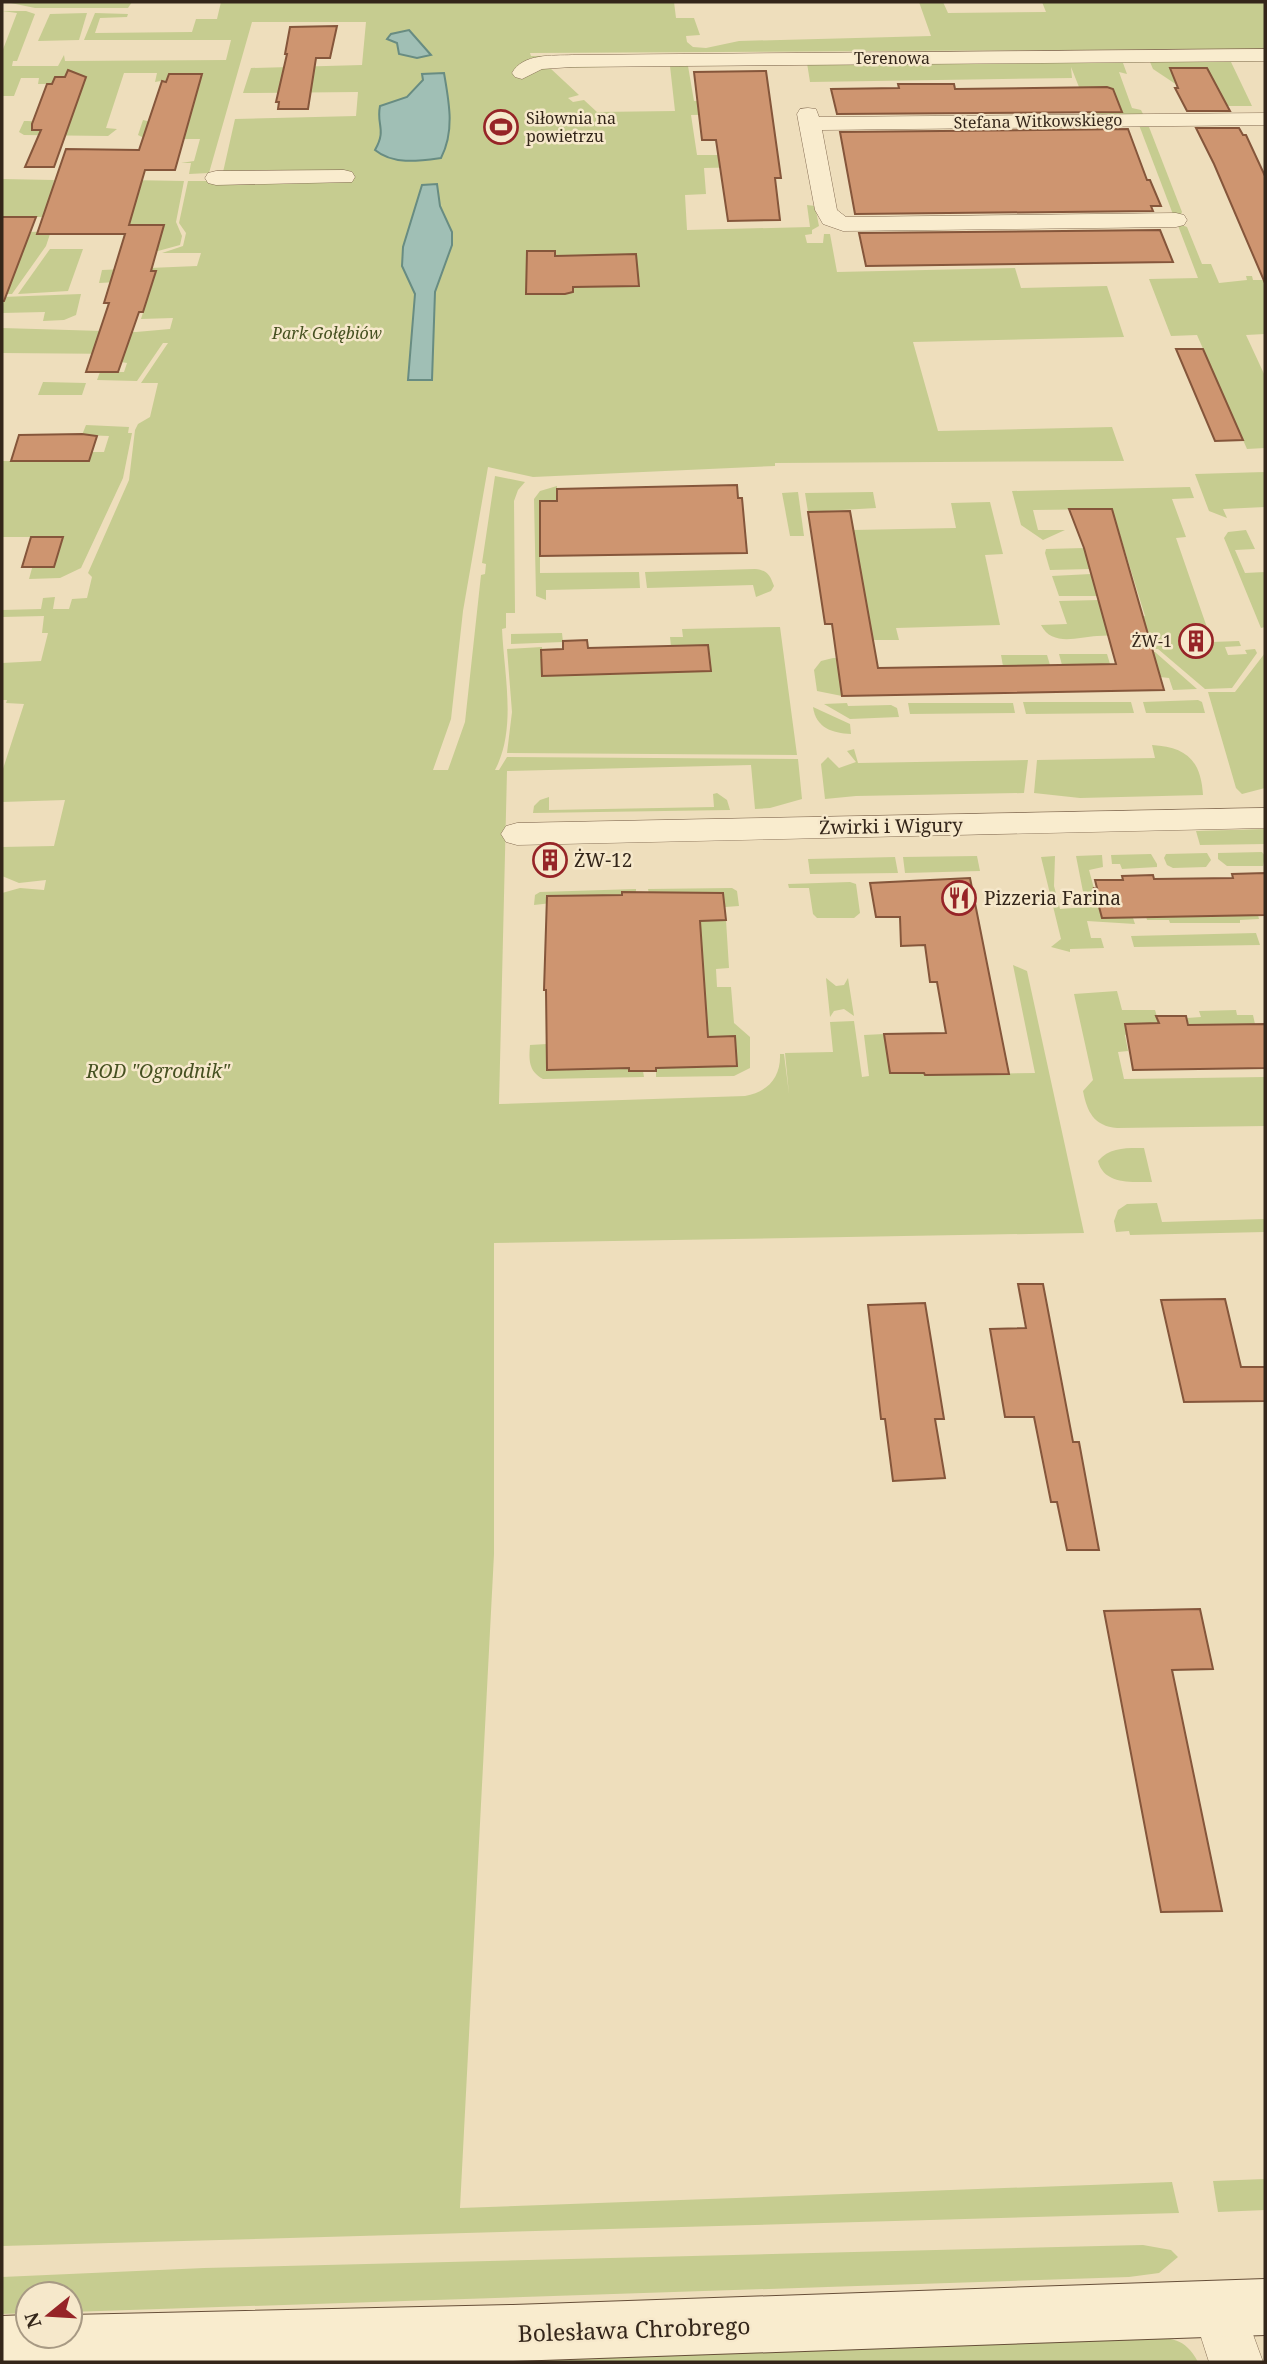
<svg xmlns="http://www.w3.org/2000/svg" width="1267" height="2364" font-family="'Noto Serif',serif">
  <rect width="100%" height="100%" fill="#eedebc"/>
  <!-- green -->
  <g fill="#c6cc90" fill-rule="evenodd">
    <path d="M6,2h126l-4,6h-93z"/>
    <path d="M221,2h453l2,16h18l6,17 -14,1 1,6 6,5 13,1 33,-7 192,-5 -12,-34h24l5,11 98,-1 -4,-10h223v47l-735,4 1,3 590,-3 -590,5v4l9,5 249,-4 1,2 -102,1 6,35 32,1 32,12 -67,1 6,40h51l3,12 -47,1 2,26 -21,1 2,35 123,-3 -3,-22 8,1 4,20 -7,4v4l-7,1 2,8h16l1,-9h6l7,38 178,-4 6,20 86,-2 17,51 -211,5 25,89 174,-4 12,34 -349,2v3l-242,11 -45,-10 -25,144 -12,108 -18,51h15l17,-48 16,-147 4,-1 1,-10 -4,-1 13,-87 30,6 -7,8 -4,11 1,112h-9v15l-4,1c2,45 15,100 -7,141h4l8,-13 291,2 4,40 -32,9 -15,1 -4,-44 -244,6 -8,333 246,-8c23,-4 36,-19 35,-42h4l5,40 -4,-41 48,-1 -3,-30 24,-1 8,56 7,-1 -5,-41 20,-1 6,39h34l1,2 110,-2 -22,-108 14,6 57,262 -590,10v311l-34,654 712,-26 7,31 -1177,33v-1353l18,-5 24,2 2,-10 -27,3 -17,-7v-29l52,-1 11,-46 -63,2v-30l22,-68 -18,-1 1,-3h-5v-37l39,-2 7,-28h-6l2,-17 -42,1v-7l39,-1 2,-11 12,-1 -2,12h16l3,-10 15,-1 5,-21 -4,-4 41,-93 6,-50 3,-6 12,-7 8,-34h-17l27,-40h-5l-26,38 -40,-1 3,-8h24l3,-9 -6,-1 3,-8 -122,-1v-25l134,4 34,-3 3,-11 -32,1 15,-48 -39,11 -18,1 3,-13 95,-4 4,-13h-39l21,-7 3,-13 -7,-10 9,-42h33l14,-62 121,-3 2,-24 -115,1 8,-25 111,-3 4,-43h-114l-43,151 -20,1 2,-11h-10l13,-2 6,-22h-54l-8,-4 5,-15 43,11 15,-57 -46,8 2,-9h-33l-18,55 11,1 -9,7 -84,-1 -5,-3 5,-11c15,-1 29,6 44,6l18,-50h-30l-4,7h-14l1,-6h-18l-7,18h-12v-44l15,-39 -15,-2h24l9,3 -18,47h-4l-1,5h46l6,-11 1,6 161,-1 5,-20h-147l11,-27 33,1 -1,3 -27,1 -5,15 97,-1 4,-13h21zM670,66l5,45 -78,1 -13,-12 -11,2 -5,-4 11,-3 -29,-27z"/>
    <path d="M87,13l-8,27 -41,1 12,-27z"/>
    <path d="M1265,59v2l-34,1 21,44h-36l-46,-38 7,17 -24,-16 -3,-7 -27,1 4,11 -8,-2 13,36 9,2 2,4 -53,3 -2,-4 29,-1 -3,-5 -33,-15 -10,-25 1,11 -262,4 -3,-19z"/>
    <path d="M1139,125l10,2 33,85 -2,4 -6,1z"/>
    <path d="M2,179l52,1 -1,6 71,1 3,-7 57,1 -8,41 6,14 -2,9 -22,6 -29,-26 -86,-8h-37l-4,8z"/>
    <path d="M1177,223l10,4 15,37h9l8,19 28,-3 -1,-4h6l1,4h12v54l-19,1 19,41v72l-18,1 -50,-114 -26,1 -22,-57 49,-1z"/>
    <path d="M51,231l-5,15 -34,48h-10v-3h6l7,-20 -1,-9 5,-1 12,-29z"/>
    <path d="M50,249h33l-15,42 -50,3z"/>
    <path d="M81,294l-5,21 -12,5 -21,1 2,-9 -43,1v-16z"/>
    <path d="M43,382l43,1 -4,12h-44z"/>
    <path d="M86,425l43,2 -1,6h4l-9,45 -42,90 -21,10 -31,1 5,-18 22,-1 6,-23h-60v-76h86l3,-9h13l5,-16 -27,-1z"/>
    <path d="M1265,472v35l-42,2 4,9 -18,-7 -14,-37z"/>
    <path d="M557,486v15h-17v72l99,-1 1,16 -94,2v10l-10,-4 -2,-97 6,-8z"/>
    <path d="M1190,487l4,11 -22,1 14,38 -10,1 36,104 27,-1 2,5 -16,1 3,8 19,-1 -2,-4 10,-1 2,4 -25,35 -27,1 -47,-40h-9l-6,-14c-15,0 -30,0 -46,1 -19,1 -45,11 -56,-11l26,-1 -8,-23 40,-1 5,18 41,-2 -33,-107 -79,1 5,20h27l-22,10 -22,-15 -9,-34z"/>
    <path d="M798,492l6,44h-14l-8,-43z"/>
    <path d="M873,492l3,16 -68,4 -3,-19z"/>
    <path d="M990,502l13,52 -18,1 15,70 -104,3 3,12h-47l1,-110 103,-2 -5,-25z"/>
    <path d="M1246,530l9,19 -20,1 10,23 20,-1v55l-4,1 -37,-90 4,-6z"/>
    <path d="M1084,548l6,21 -40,1 -5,-17 1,-4z"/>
    <path d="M755,569c12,1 15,6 19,17l-3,5 -15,6 -3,-12 -106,3 -2,-16z"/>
    <path d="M1091,574l6,22h-38l-7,-20z"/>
    <path d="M780,627l17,128 -290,-2 5,-41 -5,-63 35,-2 1,29 168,-5 -3,-26 -37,1 -1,-9h13l-1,-8z"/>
    <path d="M562,633l1,9 -52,2v-10z"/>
    <path d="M1155,652l42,37 -24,1 -4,-12 -9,-1 -4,-14 -35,-10z"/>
    <path d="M1265,653v135l-23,6 -6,-6 -28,-96h27z"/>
    <path d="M1059,654h48l3,10 -48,1z"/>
    <path d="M1001,655h46l3,10 -47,1z"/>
    <path d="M833,658h34l-25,38 -25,-5 -3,-21 7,-9z"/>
    <path d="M1198,700l4,2 3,11h-59l-3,-11z"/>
    <path d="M1023,702h108l3,11 -108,1z"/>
    <path d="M847,703l1,3 43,-1 6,3 2,9 -49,2 -26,-15z"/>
    <path d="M908,703h105l2,10 -105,1z"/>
    <path d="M813,707l37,17 1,10c-19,-1 -35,-6 -38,-27z"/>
    <path d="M1152,745c34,2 49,15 51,50l-123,3 -46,-5 3,-33 118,-2z"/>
    <path d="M854,749l4,14 170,-3 -4,33 -168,3 -31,3 -4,-35 7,-7 11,11 17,-6 -9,-11z"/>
    <path d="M717,793l10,7 3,10 -197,3 1,-7 6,-6 9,-3v13l165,-3 -1,-13z"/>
    <path d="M1265,829v15l-65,1 -4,-14z"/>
    <path d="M1262,852l3,4 -2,10h-36l-9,-7v-6z"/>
    <path d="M1207,853l4,7 -5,7 -33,1 -6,-3 -3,-7 2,-4z"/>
    <path d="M1151,854l6,10v3l-35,2 -2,-5h-8l-1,-9z"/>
    <path d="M1102,855l1,12 -14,3 13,48h31l2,6 -48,-3 4,17h10l3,10 -34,1v3l-19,-5 10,-8 -20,-82 14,-1 -1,30 6,23 26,-2 -10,-51z"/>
    <path d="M977,856l3,15 -75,2 -2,-16z"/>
    <path d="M895,857l3,16 -88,1 -2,-15z"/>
    <path d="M850,882l6,2 4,29 -6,5h-37l-4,-4 -4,-26h-20l-1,-4z"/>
    <path d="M732,888l5,3 2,15 -14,1 -2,-14 -74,1 -1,-5z"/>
    <path d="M636,889v3l-14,3 -88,10 1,-10 5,-3z"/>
    <path d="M1213,914l45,1 1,4 -19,1v3h-70l-1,-3h-22l-1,-4z"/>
    <path d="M726,920l3,48 -13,1 1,18h14l3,36 16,14v31l-16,8 -78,1v-9l81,-2 -2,-29h-27l-8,-116z"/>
    <path d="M1256,933l4,12 -126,2 -3,-11z"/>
    <path d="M826,978l10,8 8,-1 4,-7 6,38 -10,-7 -10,2 -4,6z"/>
    <path d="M1117,991l5,19h33l4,13 -34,12 3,16 -10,1 6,27 141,-2v49l-148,2c-23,-2 -30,-16 -34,-37l10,-11 -19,-86z"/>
    <path d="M1236,1010l1,5h16l2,9 -66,1 -2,-7 14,-1 -2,-6z"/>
    <path d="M547,1044v26l82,-2v3h14l1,6 -101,2c-15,-8 -14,-20 -13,-34z"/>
    <path d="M1144,1148l8,34c-20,0 -48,3 -54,-21 12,-14 28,-13 46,-13z"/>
    <path d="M1157,1203l5,19 103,-3v13l-135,3 -1,-4 -13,1 -2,-11 4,-11 9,-6z"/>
    <path d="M1265,2179v31l-47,2 -5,-31z"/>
    <path d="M1143,2245l28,5 7,7 -19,16 -30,4 -1059,35v-18h-42v19l-26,1v-37l202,-9z"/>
    <path d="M1145,2337c25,1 40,0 53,25h-744l219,-10z"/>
  </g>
  <!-- water -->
  <g fill="#a0bfb5" stroke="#688c82" stroke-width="2">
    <path d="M409,30l22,25 -14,3 -18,-4 -2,-11 -10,-4 4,-5z"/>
    <path d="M444,73c5,29 11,58 -3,85 -22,3 -48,7 -66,-8 12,-21 1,-25 5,-44l27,-9 16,-17 -1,-6z"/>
    <path d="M437,184l3,22 12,26v13l-17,47 -3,88h-24l7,-86 -13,-28 1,-19 19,-62z"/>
  </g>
  <!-- building -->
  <g fill="#ce9570" stroke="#85563b" stroke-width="2">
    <path d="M337,26l-7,32h-14l-8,51h-30l1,-7h-3l11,-48h-2l5,-27z"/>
    <path d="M1170,68h37l23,43h-43l-12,-23h3z"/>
    <path d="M68,70l18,7 -32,90h-29l16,-37h-9v-6l15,-40h5l3,-7h10z"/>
    <path d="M766,71l15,107h-6l5,42 -52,1 -12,-81h-14l-8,-68z"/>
    <path d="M169,74h33l-27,96h-30l-16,55h35l-13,46h5l-13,41h-4l-21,60h-32l23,-69h-5l21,-69h-88l29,-85 73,1 23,-69 4,1z"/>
    <path d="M898,84h56l1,5 152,-2 6,2 9,23 -285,2 -6,-25 68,-1z"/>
    <path d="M1196,128h43l4,7h3l19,41v107l-51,-119z"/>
    <path d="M1128,129l19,51h3l11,26h-10l2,5 -298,3 -15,-82z"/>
    <path d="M2,217h34l-32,84h-2z"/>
    <path d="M1160,230l13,32 -307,4 -7,-33z"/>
    <path d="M527,251h28v5l81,-2 3,32 -66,1v5l-8,2h-39z"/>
    <path d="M1176,349h27l40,91 -28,1z"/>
    <path d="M82,434l15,2 -8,25h-78l8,-26z"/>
    <path d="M737,485l1,13h4l5,55 -207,3v-55h17v-12z"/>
    <path d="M1069,509h43l52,181 -322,6 -10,-72h-7l-17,-112 42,-1 28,157 238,-4 -32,-116z"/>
    <path d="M31,537h32l-9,30h-32z"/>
    <path d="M587,640l1,8 120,-3 3,26 -169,5 -1,-26 22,-1v-8z"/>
    <path d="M1265,873v42l-163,3 -8,-30h3l-2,-8h28l-1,-4 31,-1 1,4 79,-1 -1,-4z"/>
    <path d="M970,878l39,196 -84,1 -1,-2h-34l-6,-39 62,-1 -9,-51h-7l-5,-37 -24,1 -1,-29h-24l-6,-34z"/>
    <path d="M622,892l101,1 3,27 -26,1 8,116 27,-1 2,30 -81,2v3h-27v-3l-82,2 -1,-80h-2l3,-94 75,-1z"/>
    <path d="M1156,1016h30l2,9 77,-1v44l-132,2 -8,-46 34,-1z"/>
    <path d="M1018,1284h25l30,158h6l20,108h-32l-10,-48h-6l-17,-85h-29l-15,-88 36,-1z"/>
    <path d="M1225,1299l16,68h24v34l-81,1 -23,-102z"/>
    <path d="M925,1303l19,116h-9l10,59 -52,3 -8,-62h-4l-13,-114z"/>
    <path d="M1200,1609l13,60 -41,1 50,241 -61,1 -57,-301z"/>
  </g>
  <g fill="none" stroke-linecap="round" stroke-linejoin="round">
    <!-- street casing -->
    <g stroke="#866e55" stroke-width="1">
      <g id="street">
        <path d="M1265,49v12l-693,6 -30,2 -20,10 -7,-2 -3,-4c11,-20 40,-17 60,-18z"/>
        <path d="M808,108l8,1 3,8 446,-4v12l-443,5 15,80 9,7 330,-4 8,2 3,5 -3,5 -8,2 -333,4 -20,-7 -8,-14 -18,-96 3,-5z"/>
        <path d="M344,170l8,2 3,5 -3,5 -136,3 -8,-2 -3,-5 3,-5 8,-2z"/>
        <path d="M1265,808v20l-748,17 -11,-3 -5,-8 5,-8 11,-3z"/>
        <path d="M1218,2283l19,7 26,72h-54l-17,-53 7,-19z"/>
      </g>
    </g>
    <!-- secondary casing -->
    <g stroke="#674f39" stroke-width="2">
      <path id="secondary" d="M1265,2279v56l-752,26 -511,1v-46l26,-1v21h42v-21l443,-10z"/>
    </g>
    <!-- street -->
    <use href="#street" fill="#f9ecce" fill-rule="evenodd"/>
    <!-- secondary -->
    <use href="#secondary" fill="#f9ecce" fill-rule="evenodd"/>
  </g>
  <!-- icons -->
  <defs>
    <g id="stadium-ring" transform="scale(1.75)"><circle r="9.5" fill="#f6e8cb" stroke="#962427" stroke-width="1.5"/><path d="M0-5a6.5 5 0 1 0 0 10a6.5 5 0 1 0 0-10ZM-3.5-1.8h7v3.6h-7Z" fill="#962427"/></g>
    <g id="building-ring" transform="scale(1.75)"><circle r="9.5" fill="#f6e8cb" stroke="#962427" stroke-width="1.5"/><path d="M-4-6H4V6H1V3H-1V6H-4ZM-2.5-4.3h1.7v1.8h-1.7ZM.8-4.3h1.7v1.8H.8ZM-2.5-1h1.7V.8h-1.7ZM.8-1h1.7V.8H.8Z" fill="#962427"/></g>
    <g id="restaurant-ring" transform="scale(1.75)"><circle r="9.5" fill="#f6e8cb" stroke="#962427" stroke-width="1.5"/><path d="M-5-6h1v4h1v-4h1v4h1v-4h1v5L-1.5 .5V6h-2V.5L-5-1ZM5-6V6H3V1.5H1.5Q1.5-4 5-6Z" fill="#962427"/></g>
  </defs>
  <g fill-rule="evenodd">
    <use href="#stadium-ring" x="501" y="127"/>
    <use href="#building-ring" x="1196" y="641"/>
    <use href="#building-ring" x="550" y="860"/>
    <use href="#restaurant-ring" x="959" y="898"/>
  </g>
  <g text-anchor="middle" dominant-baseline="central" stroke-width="5" stroke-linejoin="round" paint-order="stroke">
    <!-- far-street labels -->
    <g font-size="16" fill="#34261a" stroke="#f6e8cb">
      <text x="892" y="58">Terenowa</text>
      <text transform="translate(1038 121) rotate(-1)">Stefana Witkowskiego</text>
    </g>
    <!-- far-poi labels -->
    <g font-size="16" fill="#34261a" stroke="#f6e8cb" text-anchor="start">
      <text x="526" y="118">Siłownia na<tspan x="526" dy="18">powietrzu</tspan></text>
      <text x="1172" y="641" text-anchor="end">ŻW-1</text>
    </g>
    <!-- far-park labels -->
    <g font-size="16" font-style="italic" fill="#465121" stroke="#f6e8cb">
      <text x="327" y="333">Park Gołębiów</text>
    </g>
    <!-- street labels -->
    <g font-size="19" fill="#34261a" stroke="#f6e8cb">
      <text transform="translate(891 826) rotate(-1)">Żwirki i Wigury</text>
    </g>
    <!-- poi labels -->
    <g font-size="19" fill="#34261a" stroke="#f6e8cb" text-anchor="start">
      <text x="574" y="860">ŻW-12</text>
      <text x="984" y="898">Pizzeria Farina</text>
    </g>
    <!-- park labels -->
    <g font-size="19" font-style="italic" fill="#465121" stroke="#f6e8cb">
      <text x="158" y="1071">ROD "Ogrodnik"</text>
    </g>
    <!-- near-street labels -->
    <g font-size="23" fill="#34261a" stroke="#f6e8cb">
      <text transform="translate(634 2329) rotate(-2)">Bolesława Chrobrego</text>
    </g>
  </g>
  <!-- border -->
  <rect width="1267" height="2364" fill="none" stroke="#34261a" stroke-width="7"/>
  <!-- north arrow -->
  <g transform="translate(49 2315) rotate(252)"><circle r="33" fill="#f6e8cb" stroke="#a89a84" stroke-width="2"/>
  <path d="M0-5L12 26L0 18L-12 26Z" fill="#962427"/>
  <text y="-10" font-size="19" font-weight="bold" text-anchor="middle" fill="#34261a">N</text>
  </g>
</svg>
